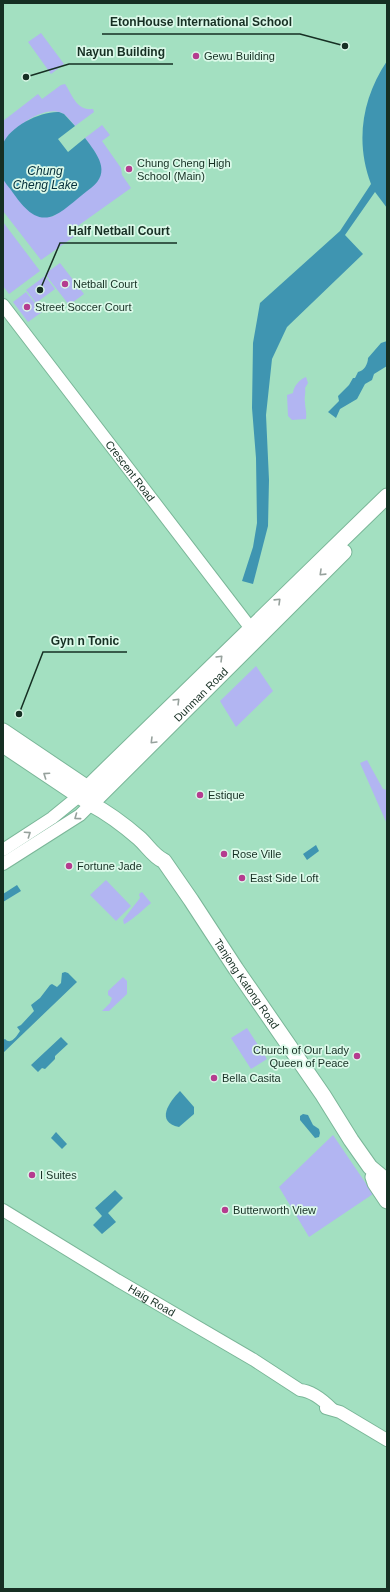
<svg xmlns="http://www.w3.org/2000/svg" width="390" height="1592" font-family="Helvetica,sans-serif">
  <rect width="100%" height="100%" fill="#a3e0c1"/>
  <!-- green -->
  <g fill="#b2b5f2">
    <path d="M41,33l23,31 -13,10 -23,-32z"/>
    <path d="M65,84c7,10 11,27 28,25l1,3 -19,14c-4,-5 -9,-12 -16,-14 -19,-5 -47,17 -56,33v-24l35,-27 4,5 19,-14z"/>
    <path d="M102,125l8,10 -8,6 19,27 1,7 9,13 -59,42 3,6 -34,24 -38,-49v-33c6,9 26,35 35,38 6,2 11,0 16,0l42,-62 -11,-16z"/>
    <path d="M3,222l37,49 -31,23 -6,-8z"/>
    <path d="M60,263l24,31 -15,11 -24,-31z"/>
    <path d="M45,276l10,13 -19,14 -10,-13z"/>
    <path d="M26,292l16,20 -14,10 -15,-20z"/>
    <path d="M306,377l2,6 -3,5c1,6 -1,9 0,14 0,6 2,10 1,17l-14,1 -4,-4 -1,-21 6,-2c0,-6 7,-14 13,-16z"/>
    <path d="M256,666l17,25 -37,36 -16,-26z"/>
    <path d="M367,760l16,29 4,1v34l-27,-61z"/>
    <path d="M106,880l25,26 -15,15 -26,-26z"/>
    <path d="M142,892l9,11c-5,4 -22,20 -27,21l-1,-4 17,-22 -1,-4z"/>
    <path d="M123,977l4,4v13l-18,17h-7l8,-8 2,-5 -4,-3v-4z"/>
    <path d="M247,1028l20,31 -16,10 -20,-31z"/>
    <path d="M333,1135l40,59 -64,43 -30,-50z"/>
  </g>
  <!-- water -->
  <g fill="#3f95b1">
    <path d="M387,61v147l-12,-16 -30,43 18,19 -76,73 -15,32 -6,56 3,65 -1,46 -15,58 -11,-3 11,-34 4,-24 -1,-65 -4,-50 1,-65 7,-40 80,-72 31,-47c-16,-42 -9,-86 16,-123z"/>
    <path d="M59,112l5,2 11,12 -17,13 10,13 17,-14c12,16 27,34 6,50 -10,7 -25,22 -36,27 -20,10 -34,-11 -44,-25 -2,-3 -7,-8 -8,-12 -1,-6 -1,-29 0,-34 7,-18 38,-33 56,-32z"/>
    <path d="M387,341v25l-13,8 -2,6 -7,4 -8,15 -17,10 -4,9 -8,-6 11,-11 -1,-5 11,-11 4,-7h2l3,-6c6,-1 10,-8 10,-14l13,-15z"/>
    <path d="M316,845l3,6 -12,9 -4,-6z"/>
    <path d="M17,885l4,6 -18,11v-8z"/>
    <path d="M65,972l3,1 9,9 -74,71v-13l2,-1c6,6 11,-2 15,-8l-3,-4 4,-2 13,-14 -3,-6 9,-7 10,-13 2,-1 5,3 4,-4 1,-10z"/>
    <path d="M61,1037l7,7 -13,12v3l-10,10 -3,-1 -4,4 -7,-7z"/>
    <path d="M180,1091l14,16v7l-15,13c-24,-5 -10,-25 1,-36z"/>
    <path d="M303,1114l5,1 5,10 6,4 1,4 -1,4 -4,1 -15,-18v-4z"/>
    <path d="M56,1132l11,12 -5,5 -11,-11z"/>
    <path d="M115,1190l8,8 -15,15 8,9 -14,12 -9,-9 9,-9 -7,-8z"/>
  </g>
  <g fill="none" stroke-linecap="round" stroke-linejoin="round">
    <!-- minor casing -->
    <g stroke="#7ab698" stroke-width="14">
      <g id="minor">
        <path id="s1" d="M3,305l253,330"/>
        <path d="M3,850l49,-32 27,-22"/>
        <path d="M3,864l77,-49 11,-11"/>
        <path id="s2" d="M3,1210l114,70 137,80 46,30c12,1 24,11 32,19"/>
        <path d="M326,1408l14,4 47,28"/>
      </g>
    </g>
    <!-- major casing -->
    <g stroke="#7ab698" stroke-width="17">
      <g id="major">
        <path d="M3,731l92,62"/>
        <path id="s3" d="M3,745l88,59c17,9 33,21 48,34 9,8 14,18 25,23l27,39 45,69 87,126 28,45 19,27 12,10 5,8"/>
        <path d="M79,796l308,-300"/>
        <path id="s4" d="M91,804l253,-252"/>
        <path d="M373,1177l2,6 12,18"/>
      </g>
    </g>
    <!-- minor -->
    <use href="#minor" stroke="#fff" stroke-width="12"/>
    <!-- major -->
    <use href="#major" stroke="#fff" stroke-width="15"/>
  </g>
  <!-- one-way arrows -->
  <defs><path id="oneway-chevron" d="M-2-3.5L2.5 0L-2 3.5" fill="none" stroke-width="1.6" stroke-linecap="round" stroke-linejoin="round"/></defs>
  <g stroke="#96a19c">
    <use href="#oneway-chevron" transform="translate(322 573) rotate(136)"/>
    <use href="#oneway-chevron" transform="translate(278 601) rotate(-44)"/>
    <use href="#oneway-chevron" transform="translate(220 658) rotate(-45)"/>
    <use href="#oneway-chevron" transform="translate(177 701) rotate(-45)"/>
    <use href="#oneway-chevron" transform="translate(153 741) rotate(135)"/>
    <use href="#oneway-chevron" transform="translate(46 775) rotate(-146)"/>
    <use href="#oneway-chevron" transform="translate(77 817) rotate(144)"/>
    <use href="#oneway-chevron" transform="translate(28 834) rotate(-34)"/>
  </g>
  <!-- markers -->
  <g fill="#b53c8f" stroke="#dbf9e9" stroke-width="1.5">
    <circle cx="196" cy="56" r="4"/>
    <circle cx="129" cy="169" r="4"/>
    <circle cx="65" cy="284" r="4"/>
    <circle cx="27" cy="307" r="4"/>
    <circle cx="200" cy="795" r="4"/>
    <circle cx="224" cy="854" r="4"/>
    <circle cx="69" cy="866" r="4"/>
    <circle cx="242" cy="878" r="4"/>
    <circle cx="357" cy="1056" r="4"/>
    <circle cx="214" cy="1078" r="4"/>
    <circle cx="32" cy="1175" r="4"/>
    <circle cx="225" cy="1210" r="4"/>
  </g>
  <g text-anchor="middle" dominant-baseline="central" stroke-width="3.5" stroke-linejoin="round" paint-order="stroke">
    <!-- poi labels -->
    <g font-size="11" fill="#162f23" stroke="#dbf9e9" text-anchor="start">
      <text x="204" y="56">Gewu Building</text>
      <text x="137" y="163">Chung Cheng High<tspan x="137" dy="13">School (Main)</tspan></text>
      <text x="73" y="284">Netball Court</text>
      <text x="35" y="307">Street Soccer Court</text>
      <text x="208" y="795">Estique</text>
      <text x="232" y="854">Rose Ville</text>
      <text x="77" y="866">Fortune Jade</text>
      <text x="250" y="878">East Side Loft</text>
      <text x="349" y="1050" text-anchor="end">Church of Our Lady<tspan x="349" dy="13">Queen of Peace</tspan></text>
      <text x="222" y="1078">Bella Casita</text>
      <text x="40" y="1175">I Suites</text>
      <text x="233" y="1210">Butterworth View</text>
    </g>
    <!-- street labels -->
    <g font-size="11" fill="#162f23" stroke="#dbf9e9">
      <text stroke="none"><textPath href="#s1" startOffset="209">Crescent Road</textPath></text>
      <text stroke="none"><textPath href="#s4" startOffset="155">Dunman Road</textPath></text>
      <text stroke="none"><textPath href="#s3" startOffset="347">Tanjong Katong Road</textPath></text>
      <text stroke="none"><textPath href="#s2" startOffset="174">Haig Road</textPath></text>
    </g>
    <!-- water labels -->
    <g font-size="12" font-style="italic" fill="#042e3a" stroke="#dbf9e9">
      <text x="45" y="171">Chung<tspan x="45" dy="14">Cheng Lake</tspan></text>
    </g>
  </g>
  <!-- callouts -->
  <path fill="none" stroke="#162f23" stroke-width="1.5" d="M345 46L300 34H102M26 77L69 64H173M40 290L60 243H177M19 714L43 652H127"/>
  <g fill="#162f23" stroke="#dbf9e9" stroke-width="1.5">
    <circle cx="345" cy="46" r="4"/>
    <circle cx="26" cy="77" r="4"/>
    <circle cx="40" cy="290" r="4"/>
    <circle cx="19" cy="714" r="4"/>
  </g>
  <g font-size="12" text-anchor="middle" font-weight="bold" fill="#162f23" stroke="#dbf9e9" stroke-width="3.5" stroke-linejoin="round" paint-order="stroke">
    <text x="201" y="26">EtonHouse International School</text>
    <text x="121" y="56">Nayun Building</text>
    <text x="119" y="235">Half Netball Court</text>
    <text x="85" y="645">Gyn n Tonic</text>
  </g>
  <!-- border -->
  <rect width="390" height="1592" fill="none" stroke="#162f23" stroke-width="8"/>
</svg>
